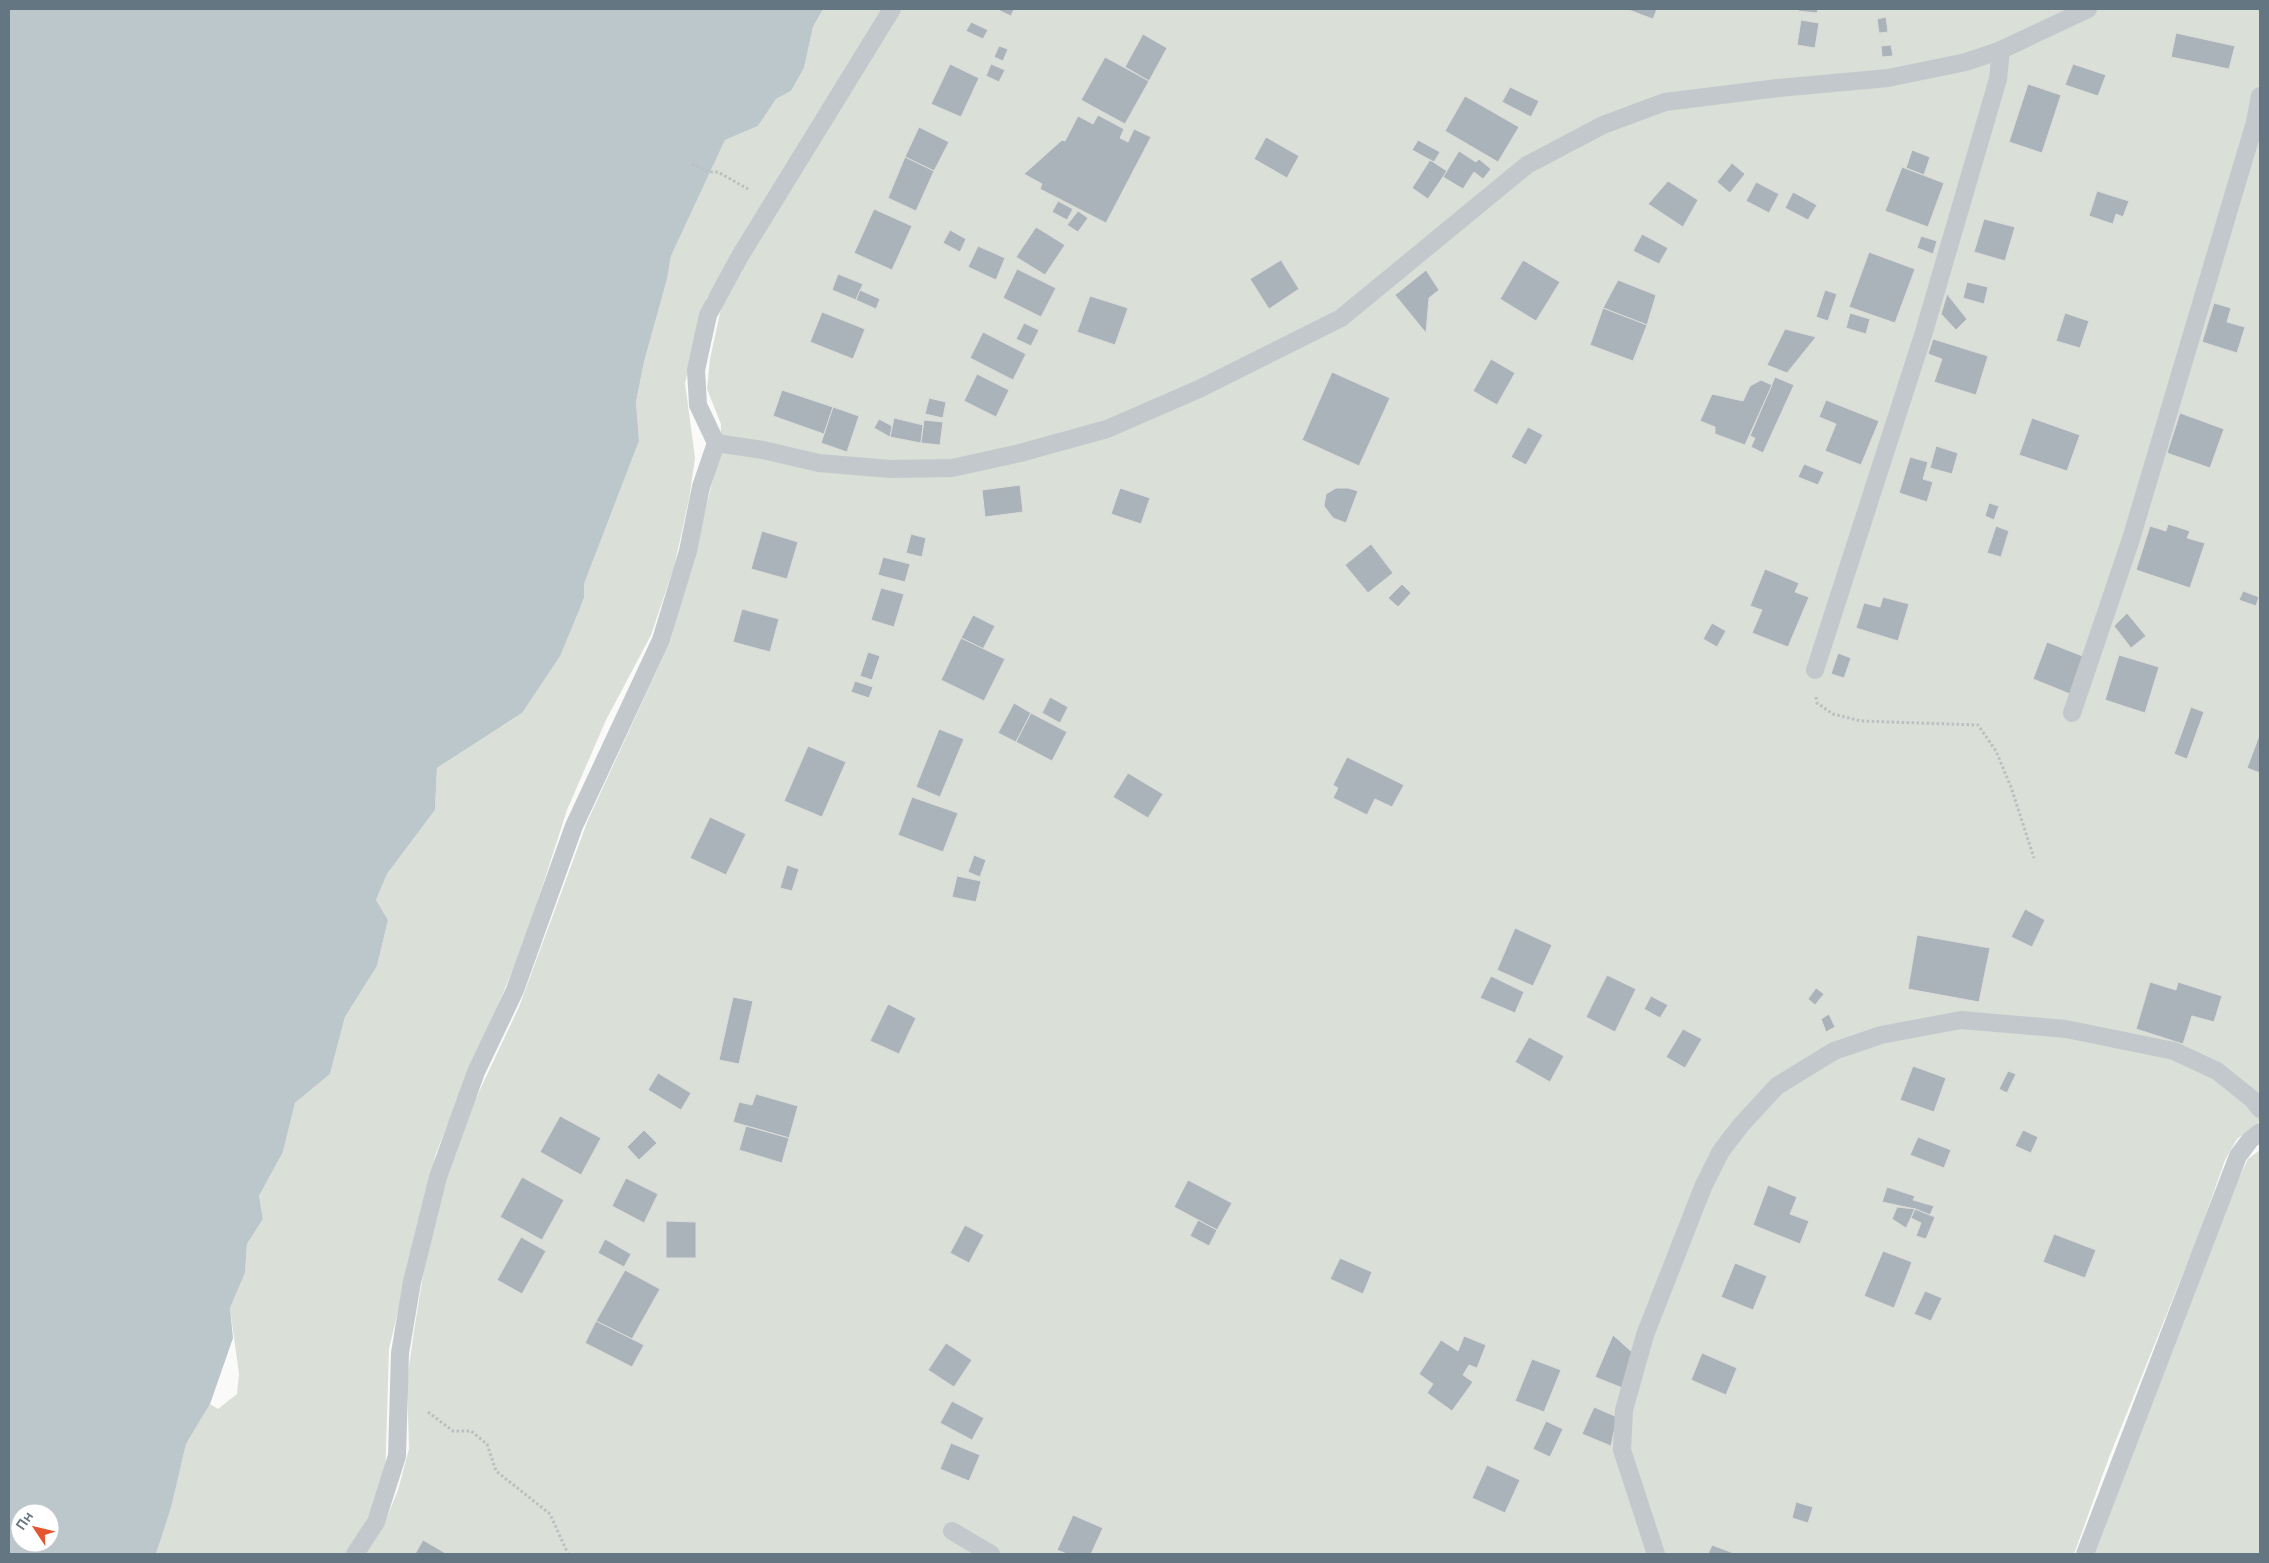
<svg xmlns="http://www.w3.org/2000/svg" width="2269" height="1563" font-family="Overpass,sans-serif">
  <rect width="100%" height="100%" fill="#fafaf8"/>
  <!-- green -->
  <g fill="#dadfd7">
    <path d="M823,9h1437v1112l-23,18 -12,21 -25,71 -92,229 -34,94h-1709l18,-27 15,-37 11,-41 -2,-69 7,-49 18,-112 28,-87 59,-125 69,-187 82,-178 20,-70 30,-121 1,-27 -14,-35 3,-30 12,-55 -15,-8 -22,87 10,75 -6,41 -15,68 -23,68 -45,85 -39,90 -43,133 -88,210 -47,196 -4,132 -34,73h-195l15,-46 15,-64 24,-40 8,5 19,-15 2,-20 -9,-66 15,-35 2,-29 16,-25 -4,-23 24,-44 12,-49 35,-29 15,-57 32,-51 11,-46 -12,-20 11,-26 48,-64 2,-42 85,-55 62,-114v-15l55,-143 -3,-39 8,-40 23,-83 4,-23 54,-116 33,-14 18,-27 15,-8 13,-23 9,-41z"/>
    <path d="M2260,1150v404h-166l137,-359 17,-36z"/>
  </g>
  <!-- water -->
  <path fill="#bbc7cb" fill-rule="evenodd" d="M9,9h814l-10,18 -9,41 -13,23 -15,8 -18,27 -33,14 -54,116 -4,23 -23,83 -8,40 3,39 -55,143v14l-24,58 -38,57 -85,55 -2,42 -48,64 -11,26 12,20 -11,46 -32,51 -15,57 -35,29 -12,49 -24,44 4,23 -16,25 -2,29 -15,35 3,30 -23,66 -24,40 -15,64 -15,46h-147zM20,1513h30v30h-30z"/>
  <!-- building -->
  <g fill="#aab3b9" stroke="#dcdcda">
    <path d="M996,9h18l-3,7z"/>
    <path d="M1626,9h31l-4,10z"/>
    <path d="M1799,9h19l-1,4 -19,-2z"/>
    <path d="M1886,17l2,15 -9,1 -2,-14z"/>
    <path d="M1801,20l18,3 -4,25 -18,-3z"/>
    <path d="M971,22l17,8 -5,9 -17,-8z"/>
    <path d="M2176,33l59,13 -6,23 -58,-12z"/>
    <path d="M1143,34l24,14 -18,33 -24,-14z"/>
    <path d="M1891,45l2,11 -11,1 -1,-11z"/>
    <path d="M999,46l9,3 -5,12 -9,-4z"/>
    <path d="M1105,57l44,24 -24,43 -44,-24z"/>
    <path d="M950,64l29,14 -18,39 -30,-13z"/>
    <path d="M991,64l14,6 -6,12 -13,-6z"/>
    <path d="M2073,64l33,11 -8,21 -33,-11z"/>
    <path d="M2028,84l33,11 -19,58 -33,-11z"/>
    <path d="M1510,87l29,14 -8,16 -29,-15z"/>
    <path d="M1465,96l54,31 -21,35 -53,-31z"/>
    <path d="M1098,115l26,14 -4,9 8,4 6,-13 17,8 -45,86 -66,-34 2,-5 -18,-10 38,-34 3,1 13,-25 15,8z"/>
    <path d="M919,127l30,15 -15,29 -29,-14z"/>
    <path d="M1266,137l33,19 -12,22 -33,-19z"/>
    <path d="M1418,140l22,12 -6,10 -22,-12z"/>
    <path d="M1912,150l18,7 -6,18 -18,-7z"/>
    <path d="M1459,151l17,11 3,-3 12,10 -8,10 -9,-7 -11,17 -20,-12z"/>
    <path d="M905,157l29,14 -18,40 -28,-13z"/>
    <path d="M1430,160l17,11 -19,28 -16,-11z"/>
    <path d="M1732,163l13,11 -15,19 -13,-11z"/>
    <path d="M1902,167l42,16 -16,44 -43,-16z"/>
    <path d="M1668,181l30,19 -15,27 -35,-23z"/>
    <path d="M1756,182l23,12 -10,19 -23,-12z"/>
    <path d="M2097,191l32,10 -6,16 -7,-3 -3,10 -24,-8z"/>
    <path d="M1793,192l24,13 -9,15 -23,-12z"/>
    <path d="M1058,201l15,8 -6,11 -15,-8z"/>
    <path d="M874,209l38,17 -20,44 -38,-17z"/>
    <path d="M1078,211l10,7 -10,14 -11,-7z"/>
    <path d="M1984,219l31,8 -10,34 -31,-9z"/>
    <path d="M1036,227l29,18 -20,30 -29,-18z"/>
    <path d="M950,230l16,9 -6,13 -17,-9z"/>
    <path d="M1642,234l26,14 -9,16 -26,-13z"/>
    <path d="M1921,236l16,5 -4,13 -16,-6z"/>
    <path d="M978,246l27,12 -9,22 -28,-13z"/>
    <path d="M1869,252l46,17 -20,54 -46,-16z"/>
    <path d="M1281,260l18,29 -30,20 -19,-30z"/>
    <path d="M1523,260l37,22 -24,39 -36,-22z"/>
    <path d="M1017,269l39,19 -15,29 -38,-19z"/>
    <path d="M1426,270l13,20 -10,8 -3,35 -31,-38z"/>
    <path d="M838,274l25,10 -7,16 -24,-10z"/>
    <path d="M1618,280l38,15 -9,30 -44,-17z"/>
    <path d="M1967,282l21,5 -4,17 -21,-6z"/>
    <path d="M860,290l20,9 -4,10 -20,-9z"/>
    <path d="M1825,290l12,4 -9,27 -12,-4z"/>
    <path d="M1947,294l20,25 -11,11 -15,-16z"/>
    <path d="M1090,296l38,12 -13,37 -38,-13z"/>
    <path d="M2214,303l17,5 -4,14 18,5 -8,26 -35,-11z"/>
    <path d="M1603,308l44,17 -14,36 -43,-16z"/>
    <path d="M822,312l43,17 -12,30 -43,-17z"/>
    <path d="M1850,313l20,6 -4,15 -20,-6z"/>
    <path d="M2065,313l24,8 -9,27 -24,-7z"/>
    <path d="M1024,323l15,7 -8,16 -15,-7z"/>
    <path d="M1785,329l31,8 -29,36 -20,-8z"/>
    <path d="M983,332l43,22 -13,26 -43,-22z"/>
    <path d="M1933,339l55,17 -12,39 -42,-13 8,-23 -14,-5z"/>
    <path d="M1491,359l24,14 -18,32 -24,-14z"/>
    <path d="M1332,372l58,26 -31,68 -57,-26z"/>
    <path d="M977,374l32,16 -13,27 -32,-16z"/>
    <path d="M1775,377l19,8 -31,68 -12,-6 4,-9 -5,-2z"/>
    <path d="M1761,380l11,5 -27,60 -30,-11v-7l-15,-6 12,-27 31,7 7,-15z"/>
    <path d="M782,390l51,17 -9,27 -51,-18z"/>
    <path d="M929,398l17,4 -3,16 -18,-4z"/>
    <path d="M1826,400l53,21 -18,44 -36,-14 11,-27 -17,-7z"/>
    <path d="M833,407l26,9 -12,36 -26,-9z"/>
    <path d="M2180,413l44,16 -14,39 -43,-15z"/>
    <path d="M894,418l29,7 -2,18 -31,-6z"/>
    <path d="M2032,418l48,17 -13,36 -48,-16z"/>
    <path d="M879,419l13,7 -2,11 -16,-9z"/>
    <path d="M924,420l19,2 -3,23 -19,-2z"/>
    <path d="M1528,427l15,8 -17,30 -15,-8z"/>
    <path d="M1936,446l22,7 -6,21 -22,-6z"/>
    <path d="M1910,457l18,5 -5,17 10,3 -6,20 -28,-9z"/>
    <path d="M1804,464l20,8 -6,13 -20,-8z"/>
    <path d="M1020,485l3,27 -38,5 -3,-27z"/>
    <path d="M1120,488l30,10 -9,26 -30,-10z"/>
    <path d="M1336,488h12l10,3 -12,32 -13,-5 -9,-12 2,-12z"/>
    <path d="M1989,503l10,3 -5,14 -9,-4z"/>
    <path d="M2168,524l22,7 -3,7 18,5 -15,45 -54,-18 14,-44 16,5z"/>
    <path d="M1996,526l13,5 -8,26 -14,-4z"/>
    <path d="M762,531l36,11 -11,37 -36,-10z"/>
    <path d="M911,534l15,4 -4,19 -16,-4z"/>
    <path d="M1371,544l22,29 -25,20 -23,-28z"/>
    <path d="M883,557l27,7 -5,18 -27,-7z"/>
    <path d="M1765,569l34,14 -4,9 14,5 -21,50 -36,-14 10,-23 -12,-4z"/>
    <path d="M1402,584l9,9 -13,14 -10,-9z"/>
    <path d="M881,588l23,6 -10,33 -23,-7z"/>
    <path d="M2243,591l16,6 -3,9 -17,-6z"/>
    <path d="M1883,597l26,7 -11,37 -42,-13 8,-25 16,4z"/>
    <path d="M742,609l37,10 -9,33 -37,-10z"/>
    <path d="M2127,613l19,23 -15,12 -17,-22z"/>
    <path d="M973,615l22,11 -12,23 -22,-11z"/>
    <path d="M1712,623l14,8 -9,16 -14,-8z"/>
    <path d="M961,638l44,21 -21,42 -43,-21z"/>
    <path d="M2047,642l38,15 -15,37 -37,-15z"/>
    <path d="M868,652l12,4 -8,24 -12,-4z"/>
    <path d="M1838,653l13,5 -7,20 -13,-4z"/>
    <path d="M2119,655l40,12 -14,46 -40,-13z"/>
    <path d="M855,681l18,6 -4,11 -18,-6z"/>
    <path d="M1050,697l18,10 -8,16 -18,-10z"/>
    <path d="M1014,703l17,10 -15,29 -18,-9z"/>
    <path d="M2191,707l13,5 -17,47 -13,-5z"/>
    <path d="M1031,713l36,19 -15,29 -36,-19z"/>
    <path d="M939,729l25,10 -24,58 -24,-10z"/>
    <path d="M2259,736l1,1v36l-13,-5z"/>
    <path d="M808,746l38,16 -24,55 -38,-16z"/>
    <path d="M1347,757l57,28 -12,22 -17,-8 -8,16 -34,-17 5,-10 -5,-3z"/>
    <path d="M1128,773l35,21 -15,24 -35,-21z"/>
    <path d="M912,797l46,16 -15,39 -45,-17z"/>
    <path d="M710,817l36,17 -20,41 -36,-17z"/>
    <path d="M974,855l12,5 -6,17 -12,-5z"/>
    <path d="M787,865l12,4 -7,22 -12,-3z"/>
    <path d="M957,876l24,5 -5,21 -24,-5z"/>
    <path d="M2025,909l20,11 -13,27 -21,-10z"/>
    <path d="M1515,928l37,17 -19,41 -36,-16z"/>
    <path d="M1917,935l73,13 -11,54 -71,-13z"/>
    <path d="M1607,975l29,14 -21,43 -29,-15z"/>
    <path d="M1491,976l33,16 -9,21 -35,-15z"/>
    <path d="M2150,982l26,8 2,-8 44,14 -8,26 -22,-6 -9,28 -47,-15z"/>
    <path d="M1816,988l8,6 -9,11 -7,-6z"/>
    <path d="M1651,996l17,9 -8,13 -16,-9z"/>
    <path d="M733,997l20,4 -14,63 -20,-4z"/>
    <path d="M888,1004l28,14 -17,36 -29,-13z"/>
    <path d="M1829,1014l6,13 -9,5 -5,-13z"/>
    <path d="M1683,1029l19,10 -17,29 -19,-11z"/>
    <path d="M1529,1037l35,19 -14,26 -35,-20z"/>
    <path d="M1913,1066l33,12 -12,34 -34,-12z"/>
    <path d="M2008,1071l8,3 -9,19 -8,-4z"/>
    <path d="M658,1073l33,20 -10,17 -33,-20z"/>
    <path d="M756,1094l42,12 -9,32 -56,-16 6,-20 13,3z"/>
    <path d="M560,1116l41,22 -20,37 -41,-23z"/>
    <path d="M746,1126l43,12 -7,25 -43,-13z"/>
    <path d="M644,1130l13,13 -18,17 -12,-13z"/>
    <path d="M2023,1130l15,7 -7,16 -16,-7z"/>
    <path d="M1918,1137l33,13 -7,18 -34,-13z"/>
    <path d="M522,1177l42,23 -22,40 -42,-23z"/>
    <path d="M626,1178l32,16 -14,29 -32,-17z"/>
    <path d="M1188,1180l44,23 -15,27 -43,-23z"/>
    <path d="M1768,1185l29,12 -7,17 19,7 -9,23 -47,-19z"/>
    <path d="M1887,1187l28,9 -2,4 21,6 -4,9 -15,-6 -33,-7z"/>
    <path d="M1897,1207l18,2 -9,19 -14,-9z"/>
    <path d="M1915,1209l20,8 -9,22 -10,-3 5,-13 -10,-5z"/>
    <path d="M1198,1220l19,10 -8,16 -19,-10z"/>
    <path d="M666,1221l30,1v36h-30z"/>
    <path d="M965,1225l19,10 -15,28 -19,-10z"/>
    <path d="M2054,1234l42,16 -11,28 -42,-16z"/>
    <path d="M521,1237l25,14 -24,43 -25,-14z"/>
    <path d="M605,1239l26,15 -7,13 -26,-14z"/>
    <path d="M1883,1251l29,11 -18,46 -30,-12z"/>
    <path d="M1340,1258l32,14 -9,22 -33,-15z"/>
    <path d="M1735,1263l32,13 -14,34 -32,-13z"/>
    <path d="M625,1270l35,19 -28,50 -36,-18z"/>
    <path d="M1925,1291l17,7 -11,23 -17,-7z"/>
    <path d="M596,1321l48,24 -12,22 -47,-24z"/>
    <path d="M1613,1335l19,17 -7,37 -30,-12z"/>
    <path d="M1464,1336l22,9 -9,23 -8,-3 -6,10 10,7 -21,29 -25,-18 6,-9 -14,-10 22,-34 17,11z"/>
    <path d="M946,1343l26,17 -18,27 -26,-17z"/>
    <path d="M1702,1353l35,15 -11,27 -35,-15z"/>
    <path d="M1532,1359l29,11 -17,42 -29,-11z"/>
    <path d="M952,1401l32,17 -12,22 -32,-17z"/>
    <path d="M1594,1407l23,10 -6,29 -29,-12z"/>
    <path d="M1546,1421l17,8 -13,28 -17,-8z"/>
    <path d="M951,1443l29,12 -11,26 -29,-12z"/>
    <path d="M1487,1465l33,15 -15,33 -33,-15z"/>
    <path d="M1796,1502l17,5 -5,16 -16,-5z"/>
    <path d="M1073,1515l30,13 -12,26h-24l-10,-4z"/>
    <path d="M423,1540l24,14h-32z"/>
    <path d="M1712,1545l24,9h-28z"/>
  </g>
  <g fill="none" stroke-linecap="round" stroke-linejoin="round">
    <!-- path -->
    <g stroke="#bbbfc2" stroke-width="3" stroke-dasharray="2.5 2.5" stroke-linecap="butt">
      <path d="M692,164l18,8h8l30,17"/>
      <path d="M1816,697l1,6 16,11 28,7 117,4 18,26 15,36 23,71"/>
      <path d="M428,1412l25,19h18l16,13 9,27 54,43 18,40"/>
    </g>
    <!-- lane -->
    <g stroke="#c3c8cc" stroke-width="18">
      <path d="M716,443l47,7 56,13 71,6 62,-1 68,-15 87,-24 92,-40 142,-71 186,-153 76,-40 62,-23 113,-14 110,-10 78,-16 35,-12 87,-41"/>
      <path d="M1815,670l109,-338 74,-253 3,-29"/>
      <path d="M2072,713l59,-174 124,-417 5,-26"/>
      <path d="M952,1531l39,23"/>
      <path d="M355,1554l21,-32 21,-66 3,-103 12,-71 26,-105 38,-105 39,-82 59,-164 87,-186 27,-89 13,-64 15,-44 -18,-38 -2,-35 12,-55 32,-59 152,-247"/>
      <path d="M1656,1554l-34,-104 2,-40 21,-75 58,-148 18,-36 20,-26 36,-39 57,-35 47,-16 80,-15 105,9 108,22 43,20 35,28 8,10"/>
      <path d="M2085,1554l153,-398 12,-16 10,-8"/>
    </g>
  </g>
  <!-- border -->
  <rect width="2269" height="1563" fill="none" stroke="#657683" stroke-width="20"/>
  <!-- north arrow -->
  <g transform="translate(35 1528) rotate(305)"><circle r="24" fill="#ffffff" stroke="#c1c8cd"/>
  <path d="M0-4L9 19L0 12L-9 19Z" fill="#e4572e"/>
  <text y="-8" font-size="14" font-weight="bold" text-anchor="middle" fill="#657683">Пн</text>
  </g>
</svg>
